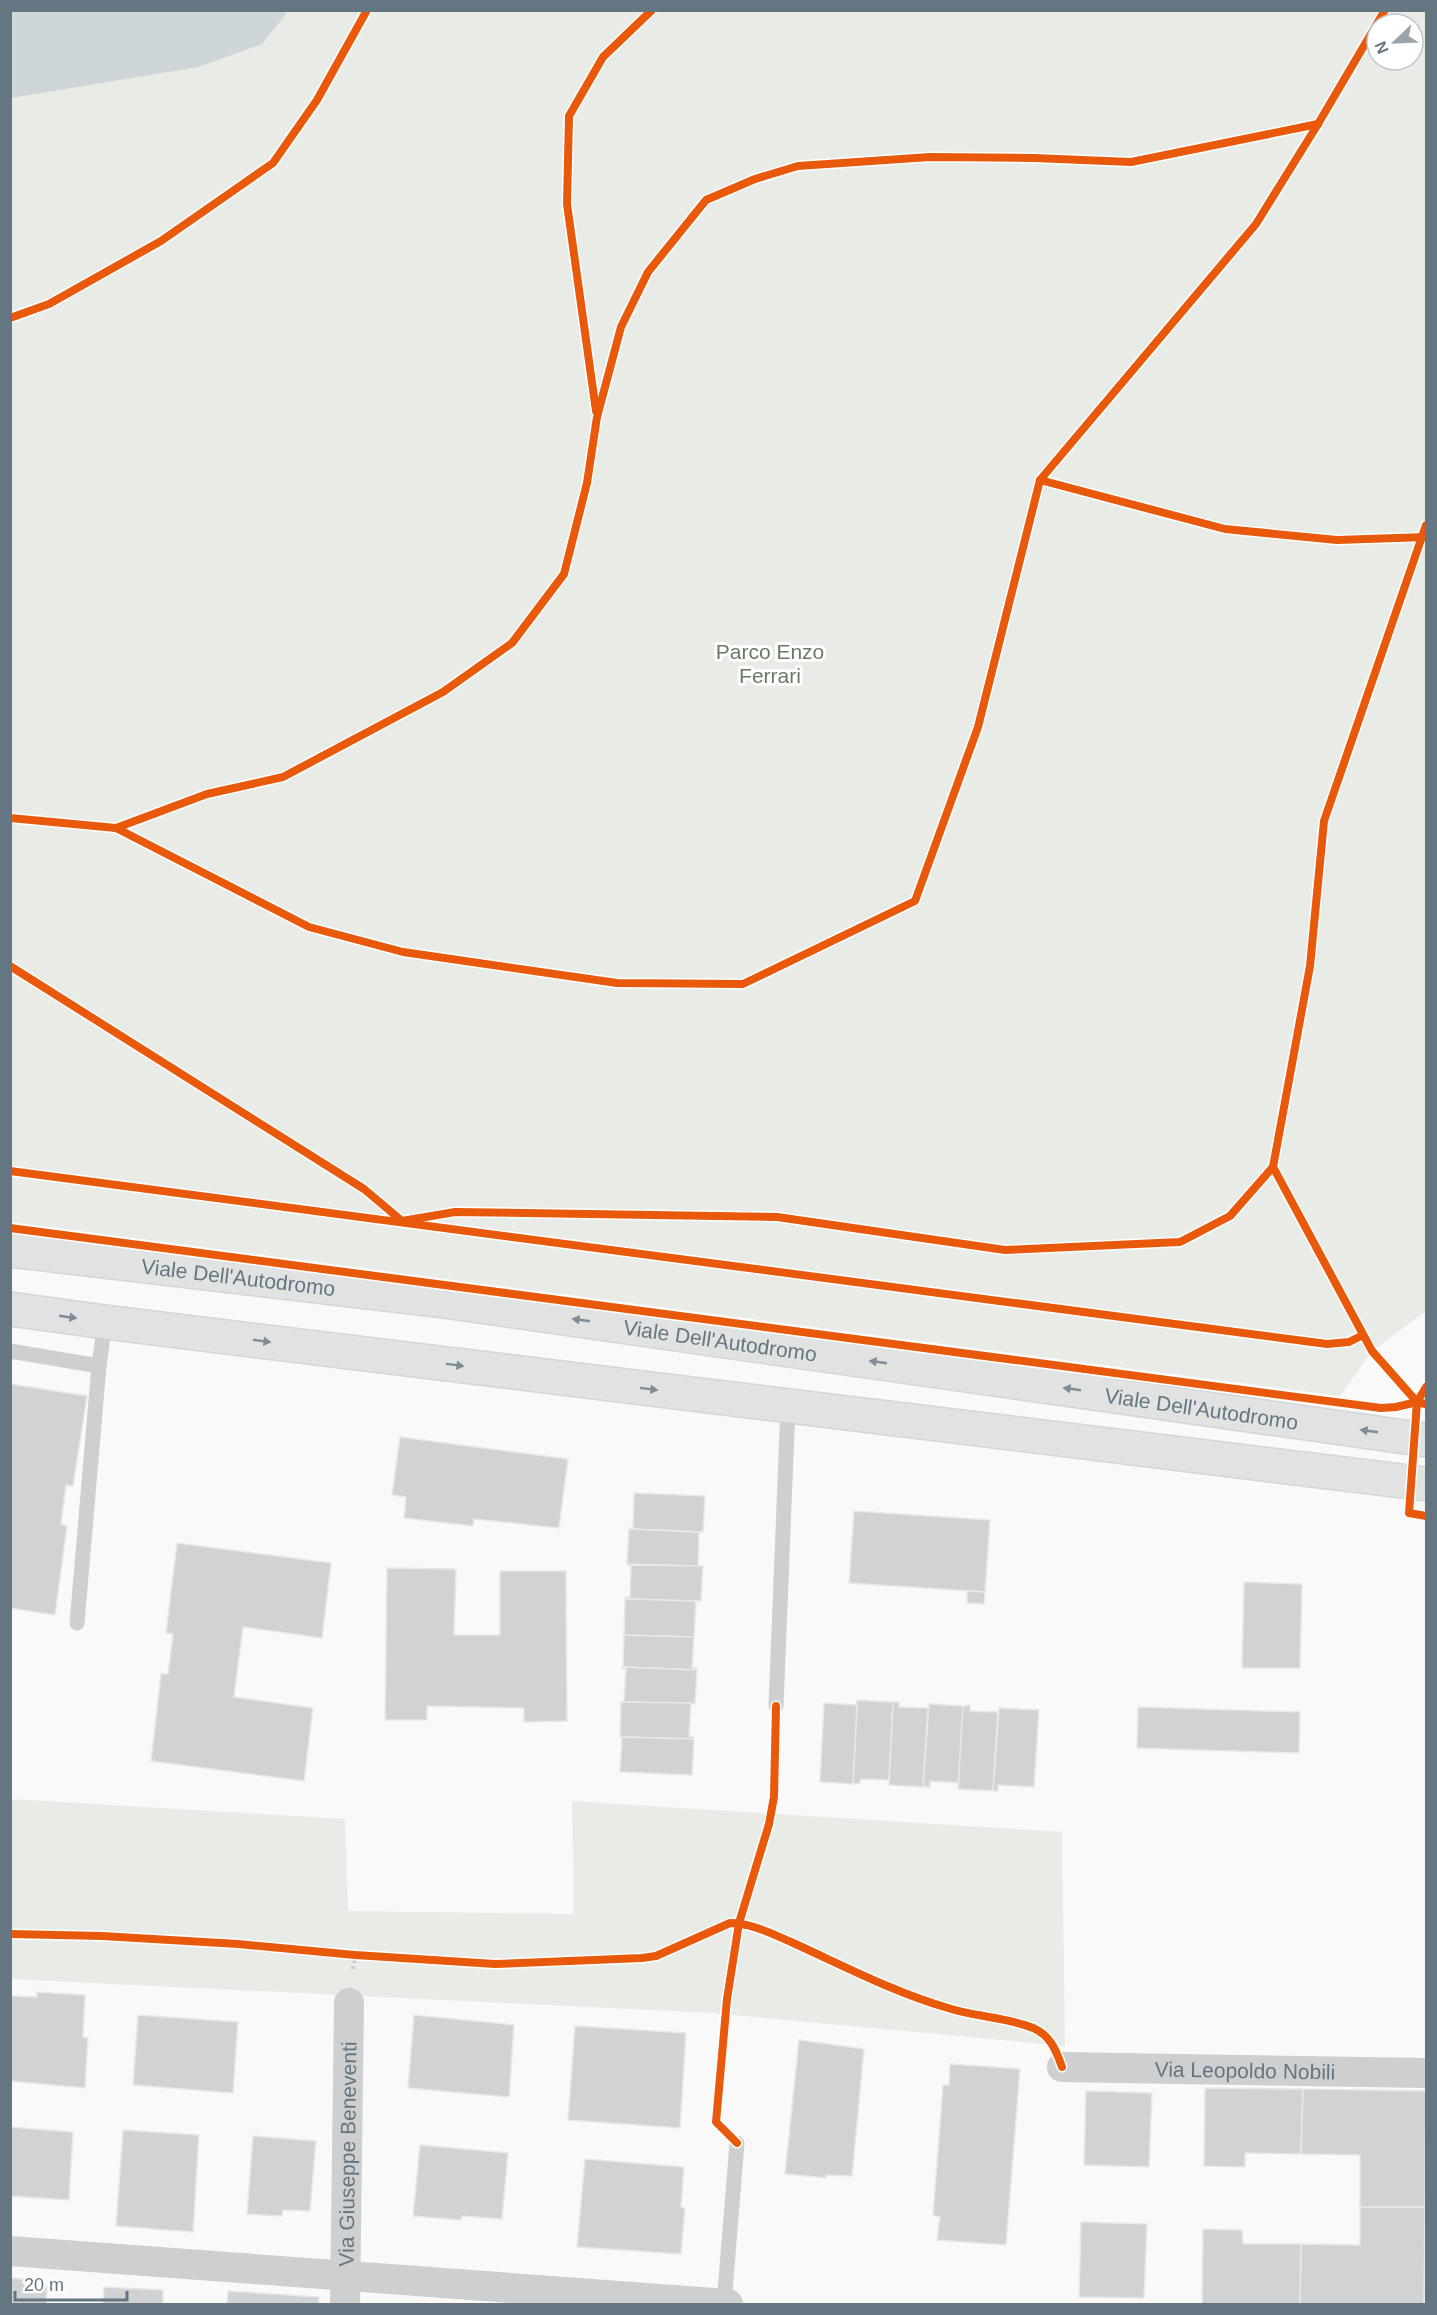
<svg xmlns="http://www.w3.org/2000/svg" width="1437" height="2315" font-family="Helvetica,sans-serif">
  <rect width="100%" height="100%" fill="#f9f9f9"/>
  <!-- green -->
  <g fill="#e8ebe6" fill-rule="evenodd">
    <path d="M11,11h1415v1300l-54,40 -32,45 -1329,-174zM1377,24h36v36h-36z"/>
    <path d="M11,1799l334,20 3,92 226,3 -2,-113 490,31 3,214 -353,-33 -701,-34z"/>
  </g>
  <!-- water -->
  <path fill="#ced6d9" d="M284,10l2,4 -24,30 -64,23 -187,31v-87z"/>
  <!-- building -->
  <g fill="#d0d2d3" stroke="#e8e8e8" stroke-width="1.5">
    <path d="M10,1384l77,12 -14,90 -7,-1 -5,39 6,2 -12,89 -45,-7z"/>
    <path d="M400,1437l168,22 -9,69 -85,-9 -1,7 -69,-8 2,-21 -14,-2z"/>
    <path d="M634,1493l71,3 -2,36 -74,-3v-1h4z"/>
    <path d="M854,1511l136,9 -5,72 -136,-9z"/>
    <path d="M629,1529l70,3 -1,34 -71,-2z"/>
    <path d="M177,1543l154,20 -9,75 -79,-11 -9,70 79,11 -9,73 -153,-20 10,-87h7l5,-40 -7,-1z"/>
    <path d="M627,1565l76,1 -2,35 -76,-2 1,-2h4l1,-31z"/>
    <path d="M387,1568l69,1 -2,66h46v-64h66l1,150 -43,1v-14l-97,-2v14h-42z"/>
    <path d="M1244,1582l58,2 -2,84h-58z"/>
    <path d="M967,1591l18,1 -1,12 -17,-1z"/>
    <path d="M625,1599l71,2 -2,36 -70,-2z"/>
    <path d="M624,1635l70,2 -2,31h5v2l-74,-3z"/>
    <path d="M623,1667l74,3 -2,34 -74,-2 3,-2 2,-31h-4z"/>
    <path d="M857,1700l36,2 -4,78 -28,-1 -1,4 -7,1z"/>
    <path d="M621,1702l70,1 -2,33 4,1 1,2 -74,-2z"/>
    <path d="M893,1702h6v5l29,1 -5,79 -34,-2z"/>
    <path d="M824,1703l33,2 -4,79 -33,-2z"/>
    <path d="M929,1704l34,2 -4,77 -29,-2v6h-7z"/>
    <path d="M970,1705v6l28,1 -5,79 -35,-2 5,-83z"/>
    <path d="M1138,1707l162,5 -1,41 -162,-5z"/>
    <path d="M999,1708l40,2 -5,77 -36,-2v6h-5z"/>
    <path d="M622,1737l72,2 -2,36 -72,-3z"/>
    <path d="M37,1992l48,3 -2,42 5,1 -3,50 -75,-7v-85l27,1z"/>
    <path d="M138,2015l100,7 -5,71 -100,-8z"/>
    <path d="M414,2015l100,10 -5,72 -101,-9z"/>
    <path d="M575,2026l111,7 -6,95 -112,-8z"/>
    <path d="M799,2040l65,9 -12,127 -26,-1v3l-41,-4z"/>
    <path d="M950,2064l70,5 -14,176 -69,-5 3,-23 -7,-2 10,-130h6z"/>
    <path d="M1205,2088l98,1 -2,65 -56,-1v14l-41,-1z"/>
    <path d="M1303,2089l123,2 -1,116h-65v-52l-59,-1z"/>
    <path d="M1086,2091l66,2 -3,74 -65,-2z"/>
    <path d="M10,2127l63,5 -4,68 -59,-4z"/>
    <path d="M123,2130l76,5 -6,97 -77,-6z"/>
    <path d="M253,2136l63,5 -6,70 -27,-1 -1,6 -35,-2z"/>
    <path d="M420,2145l88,8 -6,66 -40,-3 -1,4 -48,-4z"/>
    <path d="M585,2159l99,8 -3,40 4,1 -4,46 -104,-7z"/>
    <path d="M1360,2207h65l-1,97h-124l1,-60 59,1z"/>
    <path d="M1081,2222l66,2 -3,74 -65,-1z"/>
    <path d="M1203,2229l39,1 1,14h58l-1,60h-98z"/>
    <path d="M10,2278l14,1 1,6 22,2 -1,17h-36z"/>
    <path d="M104,2287l59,3v14h-60z"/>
    <path d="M228,2291l91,6v7h-92z"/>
  </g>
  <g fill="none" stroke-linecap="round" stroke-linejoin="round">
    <!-- secondary casing -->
    <g stroke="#d5d6d7" stroke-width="36">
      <g id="secondary">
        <path id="s3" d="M10,1250l427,50 989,140"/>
        <path d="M10,1309l95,13 1321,162"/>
      </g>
    </g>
    <!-- path -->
    <path stroke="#cbcccd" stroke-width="4" stroke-dasharray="3 3" stroke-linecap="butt" d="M353,1969l2,-14"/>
    <!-- lane -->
    <g stroke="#cecfd0" stroke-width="15">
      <path d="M10,1351l89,15"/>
      <path d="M77,1623l22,-257 6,-44"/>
      <path d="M776,1706l12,-300"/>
      <path d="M724,2304l13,-161"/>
    </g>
    <!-- street -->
    <g stroke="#cecfd0" stroke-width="30">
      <path id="s1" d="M1062,2067l364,6"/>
      <path d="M10,2251l718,53"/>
      <path id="s2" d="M345,2304l4,-301"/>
    </g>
    <!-- secondary -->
    <use href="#secondary" stroke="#e1e2e2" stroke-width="33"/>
    <!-- cycleway casing -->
    <g stroke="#fff" stroke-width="11">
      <g id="cycleway">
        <path d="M10,318l39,-14 112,-63 112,-78 44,-63 50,-90"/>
        <path d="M596,411l-29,-207 2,-88 34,-59 49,-47"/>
        <path d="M1040,480l185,49 112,11 89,-3"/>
        <path d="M10,818l106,10 193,99 94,25 214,31 126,1 172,-83 63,-174 62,-247 216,-256 62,-100 67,-114"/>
        <path d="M116,828l91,-34 76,-17 160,-85 69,-49 52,-69 23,-91 10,-66 24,-90 27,-55 58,-72 49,-21 43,-13 132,-9 104,1 97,4 187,-38"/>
        <path d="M10,966l354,223 38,32 53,-9 322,5 228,33 175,-8 50,-26 43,-49"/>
        <path d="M1273,1167l37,-201 14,-145 102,-296"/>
        <path d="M1273,1167l99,184 45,51 8,2"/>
        <path d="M10,1171l1317,173 22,-2 14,-7"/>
        <path d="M10,1228l1371,180 15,-1 21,-5 9,-15"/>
        <path d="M1417,1402l-8,111 17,3"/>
        <path d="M10,1934l92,2 136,8 117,11 140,9 147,-6 14,-2 74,-33c21,0 42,11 61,19 51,23 102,50 157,66 27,9 58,9 85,20 17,7 23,22 29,39"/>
        <path d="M737,2143l-21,-21 11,-123 12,-76 30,-99 5,-27 2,-91"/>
      </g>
    </g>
    <!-- cycleway -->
    <use href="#cycleway" stroke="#e8590c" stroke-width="8"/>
  </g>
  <!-- one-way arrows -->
  <defs><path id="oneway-solid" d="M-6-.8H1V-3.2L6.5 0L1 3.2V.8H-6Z" transform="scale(1.5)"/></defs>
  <g fill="#7e8c96">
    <use href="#oneway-solid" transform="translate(68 1317) rotate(8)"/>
    <use href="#oneway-solid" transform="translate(581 1320) rotate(-172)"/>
    <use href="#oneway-solid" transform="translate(262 1341) rotate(7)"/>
    <use href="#oneway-solid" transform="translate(878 1362) rotate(-172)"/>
    <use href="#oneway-solid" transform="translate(455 1365) rotate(7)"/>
    <use href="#oneway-solid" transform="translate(649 1389) rotate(7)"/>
    <use href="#oneway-solid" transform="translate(1072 1389) rotate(-172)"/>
    <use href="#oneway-solid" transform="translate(1369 1431) rotate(-172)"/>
  </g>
  <g text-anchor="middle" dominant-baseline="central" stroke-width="6" stroke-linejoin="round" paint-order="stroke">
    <!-- park labels -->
    <g font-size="21" fill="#687a64" stroke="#fff">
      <text x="770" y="651">Parco Enzo<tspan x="770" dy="24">Ferrari</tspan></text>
    </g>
    <!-- street labels -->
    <g font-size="21" fill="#657683" stroke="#fff">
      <text stroke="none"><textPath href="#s3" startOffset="230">Viale Dell'Autodromo</textPath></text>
      <text stroke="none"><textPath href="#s3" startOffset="716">Viale Dell'Autodromo</textPath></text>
      <text stroke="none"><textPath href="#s3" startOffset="1202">Viale Dell'Autodromo</textPath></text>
      <text stroke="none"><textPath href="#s1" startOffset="183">Via Leopoldo Nobili</textPath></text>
      <text stroke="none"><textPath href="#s2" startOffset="150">Via Giuseppe Beneventi</textPath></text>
    </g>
  </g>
  <!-- border -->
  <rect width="1437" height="2315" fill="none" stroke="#657683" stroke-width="24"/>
  <!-- north arrow -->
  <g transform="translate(1395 42) rotate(247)"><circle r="28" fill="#ffffff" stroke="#c1c8cd" stroke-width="1.5"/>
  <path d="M0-4.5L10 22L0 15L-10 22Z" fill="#99a4ac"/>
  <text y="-9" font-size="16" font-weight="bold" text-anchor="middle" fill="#657683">N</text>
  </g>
  <!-- scale -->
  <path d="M15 2291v9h112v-9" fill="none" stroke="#657683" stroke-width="3"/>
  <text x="24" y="2291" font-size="18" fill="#657683" stroke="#ffffff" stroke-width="4.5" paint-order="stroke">20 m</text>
</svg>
